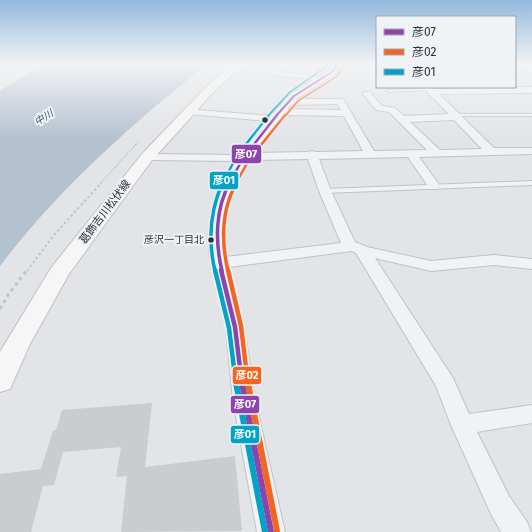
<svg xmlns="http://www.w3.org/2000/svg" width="532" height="532" font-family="'Fira Sans','Noto Sans JP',sans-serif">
  <rect width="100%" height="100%" fill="#e2e4e7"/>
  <!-- water -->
  <path fill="#b4c1ce" d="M48,64h160c-75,58 -151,127 -208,202v-175l30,-19z"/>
  <!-- building -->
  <path fill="#cbcccf" d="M152,403l-7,64 90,-11 7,75 -121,1 6,-56 -11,1 5,-30 -58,5 -9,33 -11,1 -12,46h-31v-58l41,-5 12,-38 3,-1 6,-20z"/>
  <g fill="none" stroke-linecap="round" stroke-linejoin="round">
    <!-- lane casing -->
    <g stroke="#c1c2c5" stroke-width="2">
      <g id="lane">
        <path d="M429,88l2,1 -1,1 -41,2 -2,-1 2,-1z"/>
        <rect x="452" y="114" width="80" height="2"/>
        <path d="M532,181v4l-207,8 -3,-2 3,-2z"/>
      </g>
    </g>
    <!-- street casing -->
    <g stroke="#c1c2c5" stroke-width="2">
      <g id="street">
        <path d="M334,64h7l-6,10 -39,25h47l31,52 53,-1 -38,-38 -13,-2 -13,-16 1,-2h6l12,14 13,2 9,8 45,-2 -24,-24v-3h7l2,2 98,-2v6l-93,1 55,54h38v6l-113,3 21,29 -2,3h-8l-22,-32 -89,2 12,32 24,51 12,5 64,14 63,-6 38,4v10l-38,-4 -63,6 -56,-13 78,120 16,36 63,-9v18l-55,9 32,64 18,26 4,10h-30l-10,-18 -40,-89 -15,-39 -80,-133 -4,-2 -123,16 15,60 11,73 30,132h-28l-24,-132 -7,-73 -17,-76 2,-35 10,-29 15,-26 -89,-1 -6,-3 6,-3 93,1 27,-34 -78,-7 -3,-1v-4l85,7 20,-22 22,-14 -78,-11h-3v-4l87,12 10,-7zM337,104l4,6 -54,-1 4,-4zM283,115l61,1 19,35 -47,1 -4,-1 -4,1 -56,1zM454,120l28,29 -42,1 -30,-28zM308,159l11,32 22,52 -115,14c-9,-34 6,-67 22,-97z"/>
        <path d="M515,64l17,4v5l-17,-6z"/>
      </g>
    </g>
    <!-- primary casing -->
    <g stroke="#bfc1c4" stroke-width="2">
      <path id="primary" d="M232,64h12l-29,26 -40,45 -23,25 -30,41 -53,73 -39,70 -20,45 -10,3v-40l51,-84 91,-114 65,-68z"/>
    </g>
    <!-- path-far2 -->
    <path stroke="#c2c5c7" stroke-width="1.5" stroke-dasharray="1.5 1.5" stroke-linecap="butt" d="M101,183l37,-41"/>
    <!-- path-far1 -->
    <path stroke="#c2c5c7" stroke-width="2" stroke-dasharray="2.5 2.5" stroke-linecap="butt" d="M27,271l27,-36 48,-53"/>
    <!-- path -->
    <path stroke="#c2c5c7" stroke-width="3" stroke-dasharray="3.5 3.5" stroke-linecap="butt" d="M0,309l8,-14 19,-25"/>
    <!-- lane -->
    <use href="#lane" fill="#f1f2f4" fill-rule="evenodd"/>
    <!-- street -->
    <use href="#street" fill="#f1f2f4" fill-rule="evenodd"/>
    <!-- primary -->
    <use href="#primary" fill="#f6f6f6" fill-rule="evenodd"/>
    <!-- bus-1-far4 casing -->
    <g stroke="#f0f3f6" stroke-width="3.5">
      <path id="bus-1-far4" d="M276,116l18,-20 38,-24 6,-8"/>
    </g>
    <!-- bus-1-far3 casing -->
    <g stroke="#f0f3f6" stroke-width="4.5">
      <path id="bus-1-far3" d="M229,183l15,-26 33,-42"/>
    </g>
    <!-- bus-1-far2 casing -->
    <g stroke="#f0f3f6" stroke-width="6">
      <path id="bus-1-far2" d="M222,271c-7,-29 -7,-62 8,-89"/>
    </g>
    <!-- bus-1-far1 casing -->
    <g stroke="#f0f3f6" stroke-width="8">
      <path id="bus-1-far1" d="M221,270l14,57 7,57"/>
    </g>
    <!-- bus-1 casing -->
    <g stroke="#f0f3f6" stroke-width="9">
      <path id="bus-1" d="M242,383l29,149"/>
    </g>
    <!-- bus-2-far4 casing -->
    <g stroke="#f0f3f6" stroke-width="3.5">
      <path id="bus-2-far4" d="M285,116l13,-15 38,-24 7,-9"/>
    </g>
    <!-- bus-2-far3 casing -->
    <g stroke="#f0f3f6" stroke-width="4.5">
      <path id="bus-2-far3" d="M236,183l13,-23 36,-45"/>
    </g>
    <!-- bus-2-far2 casing -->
    <g stroke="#f0f3f6" stroke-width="6">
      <path id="bus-2-far2" d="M228,271c-7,-30 -7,-61 9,-89"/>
    </g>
    <!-- bus-2-far1 casing -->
    <g stroke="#f0f3f6" stroke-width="8">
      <path id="bus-2-far1" d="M228,270l13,56 7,58"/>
    </g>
    <!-- bus-2 casing -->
    <g stroke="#f0f3f6" stroke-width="9">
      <path id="bus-2" d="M248,383l29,148"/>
    </g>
    <!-- bus-3-far4 casing -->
    <g stroke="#f0f3f6" stroke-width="3.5">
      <path id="bus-3-far4" d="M268,116l22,-24 40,-28"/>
    </g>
    <!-- bus-3-far3 casing -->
    <g stroke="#f0f3f6" stroke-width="4.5">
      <path id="bus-3-far3" d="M222,183l17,-30 30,-38"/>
    </g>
    <!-- bus-3-far2 casing -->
    <g stroke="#f0f3f6" stroke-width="6">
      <path id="bus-3-far2" d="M215,271c-7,-30 -5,-61 8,-89"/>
    </g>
    <!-- bus-3-far1 casing -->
    <g stroke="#f0f3f6" stroke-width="8">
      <path id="bus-3-far1" d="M215,270l14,58 7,56"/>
    </g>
    <!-- bus-3 casing -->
    <g stroke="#f0f3f6" stroke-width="9">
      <path id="bus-3" d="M236,383l29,149"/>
    </g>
    <!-- bus-1-far4 -->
    <use href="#bus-1-far4" stroke="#8e44ad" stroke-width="2"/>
    <!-- bus-1-far3 -->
    <use href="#bus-1-far3" stroke="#8e44ad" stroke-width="2.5"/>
    <!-- bus-1-far2 -->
    <use href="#bus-1-far2" stroke="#8e44ad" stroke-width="3.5"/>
    <!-- bus-1-far1 -->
    <use href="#bus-1-far1" stroke="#8e44ad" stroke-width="4.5"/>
    <!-- bus-1 -->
    <use href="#bus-1" stroke="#8e44ad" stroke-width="6"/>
    <!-- bus-2-far4 -->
    <use href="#bus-2-far4" stroke="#f26522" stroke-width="2"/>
    <!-- bus-2-far3 -->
    <use href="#bus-2-far3" stroke="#f26522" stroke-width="2.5"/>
    <!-- bus-2-far2 -->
    <use href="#bus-2-far2" stroke="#f26522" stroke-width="3.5"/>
    <!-- bus-2-far1 -->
    <use href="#bus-2-far1" stroke="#f26522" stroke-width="4.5"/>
    <!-- bus-2 -->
    <use href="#bus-2" stroke="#f26522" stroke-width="6"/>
    <!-- bus-3-far4 -->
    <use href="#bus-3-far4" stroke="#02a3c7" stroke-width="2"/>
    <!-- bus-3-far3 -->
    <use href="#bus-3-far3" stroke="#02a3c7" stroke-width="2.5"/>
    <!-- bus-3-far2 -->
    <use href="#bus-3-far2" stroke="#02a3c7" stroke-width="3.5"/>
    <!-- bus-3-far1 -->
    <use href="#bus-3-far1" stroke="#02a3c7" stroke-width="4.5"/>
    <!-- bus-3 -->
    <use href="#bus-3" stroke="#02a3c7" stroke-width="6"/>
  </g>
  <!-- sky -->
  <linearGradient id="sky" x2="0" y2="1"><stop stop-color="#93b9de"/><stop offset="0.46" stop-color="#f2f3f4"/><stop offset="1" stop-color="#f2f3f4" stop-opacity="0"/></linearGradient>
  <rect width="532" height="139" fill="url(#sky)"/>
  <!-- markers -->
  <g fill="#2b323e" stroke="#f0f3f6" stroke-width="1.5">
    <circle cx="265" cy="120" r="3.5"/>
    <circle cx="211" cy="240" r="3.5"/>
  </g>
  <g text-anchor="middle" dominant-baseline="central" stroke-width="4" stroke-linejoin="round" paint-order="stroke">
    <!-- far-water labels -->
    <g font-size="10" font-style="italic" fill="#39516e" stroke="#f0f3f6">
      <text transform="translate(44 118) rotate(-32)">中川</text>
    </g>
    <!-- bus labels -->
    <g font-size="10" fill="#2b323e" stroke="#f0f3f6" text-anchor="end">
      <text x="204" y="240">彦沢一丁目北</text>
    </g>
    <!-- street labels -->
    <g font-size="11" fill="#2b323e" stroke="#f0f3f6">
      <text transform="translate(105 212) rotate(-53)">葛飾吉川松伏線</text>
    </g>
  </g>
  <g stroke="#f0f3f6" stroke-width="1.5">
    <rect x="231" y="144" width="31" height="20" rx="4" fill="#8e44ad"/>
    <rect x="209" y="171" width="30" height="19" rx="4" fill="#02a3c7"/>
    <rect x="232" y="366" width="30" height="19" rx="4" fill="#f26522"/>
    <rect x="230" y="395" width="30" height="19" rx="4" fill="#8e44ad"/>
    <rect x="230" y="425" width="30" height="19" rx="4" fill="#02a3c7"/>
  </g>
  <g font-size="11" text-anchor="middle" font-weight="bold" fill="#fff">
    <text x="246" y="158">彦07</text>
    <text x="224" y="184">彦01</text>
    <text x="247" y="379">彦02</text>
    <text x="245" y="408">彦07</text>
    <text x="245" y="438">彦01</text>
  </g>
  <!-- legend -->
  <rect x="376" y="16" width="140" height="72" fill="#f0f3f6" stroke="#a1a6ac"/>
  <rect x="384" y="29" width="20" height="6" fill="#8e44ad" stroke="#a1a6ac"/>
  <text x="412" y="36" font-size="12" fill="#2b323e">彦07</text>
  <rect x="384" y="49" width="20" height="6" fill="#f26522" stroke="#a1a6ac"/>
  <text x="412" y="56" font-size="12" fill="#2b323e">彦02</text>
  <rect x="384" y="69" width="20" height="6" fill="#02a3c7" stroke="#a1a6ac"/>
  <text x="412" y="76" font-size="12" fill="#2b323e">彦01</text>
</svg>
